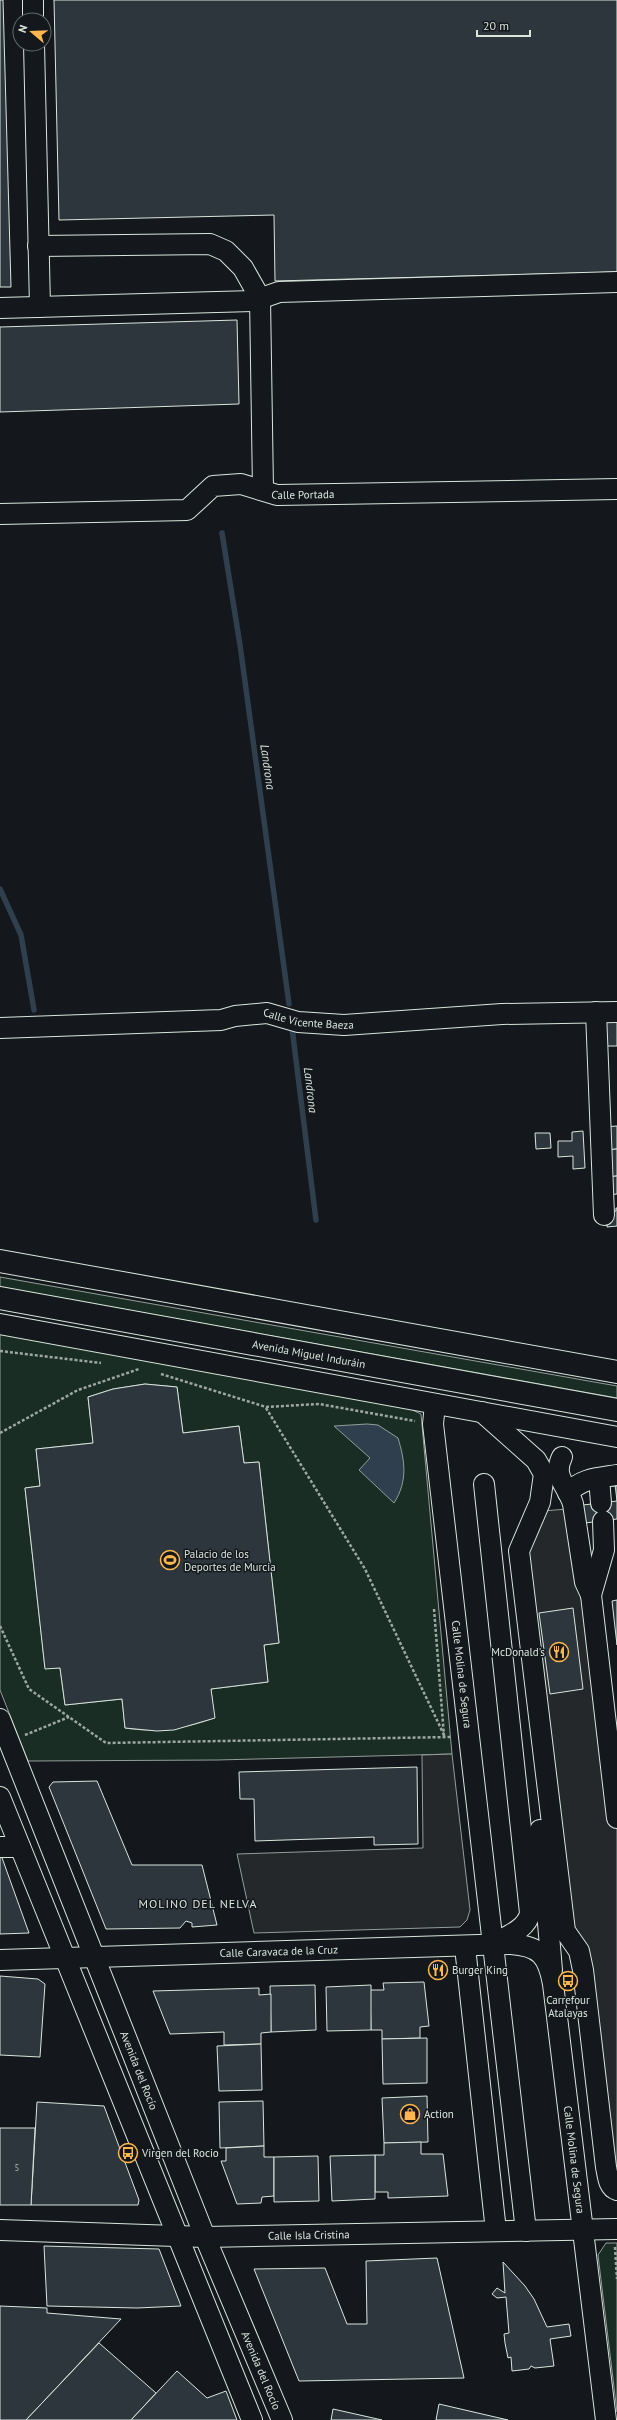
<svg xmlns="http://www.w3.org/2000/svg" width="617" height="2420" font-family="'PT Sans',sans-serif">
  <rect width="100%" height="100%" fill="#14181c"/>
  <!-- green -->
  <g fill="#1a2d24" stroke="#939e99" fill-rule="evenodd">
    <path d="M0,1277l617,109v12l-617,-111z"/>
    <path d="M0,1332l402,73 19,9 31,340 -235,6 -189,1 -28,-71zM145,1384l32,3 6,46 56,-7 5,37 15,-1 20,181 -15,2 4,37 -57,7 3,29c-30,11 -57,15 -89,10l-3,-29 -57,6 -5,-37h-15l-20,-180 15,-2 -4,-37 57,-6 -5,-46 25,-8z"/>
    <path d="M606,2243h11v169l-19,-157z"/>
  </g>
  <!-- parking -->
  <g fill="#24282b" stroke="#939e99">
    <path d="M579,1508l38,233v459l-11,-4 -3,-7 -88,-642 16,-35z"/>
    <path d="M452,1754l18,156 -3,10 -7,7 -206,6 -17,-79 186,-6 -1,-93z"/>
  </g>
  <!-- water -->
  <path fill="#2f3f4d" stroke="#939e99" d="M367,1424l11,1 20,13c7,23 10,43 -4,65l-35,-33 11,-12 -36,-32z"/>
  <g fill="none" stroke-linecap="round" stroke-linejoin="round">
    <!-- stream -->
    <g stroke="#2f3f4d" stroke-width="5.5">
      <path d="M222,533l18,112 49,359"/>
      <path d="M0,889l21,46 13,75"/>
      <path d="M289,1026l3,2 24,192"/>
    </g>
  </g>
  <!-- building -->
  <g fill="#2c363c" stroke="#d8e6dc">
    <path d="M0,0h3l8,287h-11z"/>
    <path d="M54,0h563v272l-342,9 -1,-66 -215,5z"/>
    <path d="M237,320l2,84 -239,8v-85z"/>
    <path d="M617,1021v25h-18l-1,-24z"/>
    <path d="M617,1126v23l-13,1 -1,-23z"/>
    <path d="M583,1131l2,37 -12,1v-13l-15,1v-16h14v-9z"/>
    <path d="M535,1133h15l1,15 -15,1z"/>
    <path d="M617,1149v27l-12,1 -1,-27z"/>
    <path d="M617,1176v18l-11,1 -1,-18z"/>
    <path d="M616,1208h1v18l-10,1v-15l9,-1z"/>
    <path d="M145,1384l32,3 6,46 56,-7 5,37 15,-1 20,181 -15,2 4,37 -57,7 4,29 -41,12 -17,1 -32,-3 -3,-29 -57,6 -5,-37 -15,1 -20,-181 15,-2 -4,-37 57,-6 -5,-46 25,-8z"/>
    <path d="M617,1483v36l-32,4 -2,-18 34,-4 -2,-17z"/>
    <path d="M617,1600v45l-5,-44z"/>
    <path d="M573,1608l10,81 -33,5 -11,-81z"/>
    <path d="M417,1767l1,77 -44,1v-8l-119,4 -1,-42h-14l-1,-27z"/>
    <path d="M97,1781l35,84h70l15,60 -25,2v-4l-6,-2 -6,7 -74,1 -57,-142 4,-5z"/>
    <path d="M0,1855h1l28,78 -29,1z"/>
    <path d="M0,1976l38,3 7,5 -5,73 -40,-2z"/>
    <path d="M424,1982l5,44 -9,1v11l-38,1v-9h-11l-1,-40h14l-1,-7z"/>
    <path d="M315,1985l1,45 -45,2 -1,-46z"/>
    <path d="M371,1985v45l-44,1 -1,-44z"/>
    <path d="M259,1988v7l12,-1v38l-10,1v11l-37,1v-13l-54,2 -17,-43z"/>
    <path d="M427,2038v45l-44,1 -1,-45z"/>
    <path d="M261,2044l1,46 -43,1 -2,-45z"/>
    <path d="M427,2096l1,46 -44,1 -2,-45z"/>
    <path d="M263,2101l1,45 -44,2 -1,-46z"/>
    <path d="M37,2102l67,4 35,94 -1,5h-107z"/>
    <path d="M0,2128h35l-4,77h-31z"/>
    <path d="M421,2142v12h22l5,42 -60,2v-6h-13v-37h9v-12z"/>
    <path d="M264,2146v11h10v39l-12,1 -1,6 -24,1 -16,-43h5v-13z"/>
    <path d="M375,2155v44l-43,2 -2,-45z"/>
    <path d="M318,2156l1,45 -45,1v-45z"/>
    <path d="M44,2246l115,3 22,57 -44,2 -90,-2z"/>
    <path d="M437,2258l27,120 -165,3 -45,-112 71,-1 22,56h20l-1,-63z"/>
    <path d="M503,2262l22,24 9,13 13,28 22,-3 2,12 -21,3 4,27 -19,2 -4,-2 -2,3 -17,2 -1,-14 -3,1 -3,-15 -1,-9 5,-1 -3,-36 -9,1 -5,-4 5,-6 8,5z"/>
    <path d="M0,2306l47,2v5l74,6 -95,101h-26z"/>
    <path d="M99,2343l57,50 -25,27h-105z"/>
    <path d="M177,2371l30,27 19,-7 11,29h-106z"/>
    <path d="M439,2404l69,16h-72z"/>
    <path d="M333,2409l49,11h-51z"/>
  </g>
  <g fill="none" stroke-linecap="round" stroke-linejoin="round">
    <!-- minor casing -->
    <g stroke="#d8e6dc" stroke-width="22">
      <g id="minor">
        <path d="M33,0v20"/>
        <path d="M34,44l6,263"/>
        <path d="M38,246l172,-2 16,7 17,17 17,30 3,192"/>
        <path d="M0,308l253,-7 26,-9 338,-10"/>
        <path id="s1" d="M0,514l187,-4 26,-24 28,-2 36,11 340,-6"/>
        <path d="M596,1012l8,203"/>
        <path id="s2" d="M0,1028l221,-8 14,-4 32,-3 31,9 46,3 158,-11 115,-2"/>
        <path d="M0,1324l617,113"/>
        <path id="s3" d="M435,1404l-2,20 93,807"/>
        <path d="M482,1412l54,48 8,14 -4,28 -21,49 46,380 14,20 4,19 23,197c2,9 2,20 11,23"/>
        <path d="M562,1457c-10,20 6,29 11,47l12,78 6,13 26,223"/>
        <path d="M599,1478l2,25"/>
        <path d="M484,1484l46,429c-3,16 -23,23 -37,31"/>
        <path d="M568,1493c14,-15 30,-15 49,-18"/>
        <path d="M591,1595l13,-45 -1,-29"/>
        <path id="s4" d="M0,1719l205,518 77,183"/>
        <path d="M0,1797l252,623"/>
        <path d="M540,1830l12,140"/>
        <path d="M0,1847h20"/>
        <path d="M465,1947l31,284"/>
        <path id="s5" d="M0,1960l511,-16c29,2 37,12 42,40l53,436"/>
        <path id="s6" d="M0,2230l205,7 412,-8"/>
      </g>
    </g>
    <!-- major casing -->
    <g stroke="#d8e6dc" stroke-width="24">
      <g id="major">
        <path d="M0,1261l617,111"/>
        <path id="s7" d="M0,1298l617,112"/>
      </g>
    </g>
    <!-- path -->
    <g stroke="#9da8a2" stroke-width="2.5" stroke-dasharray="3 2" stroke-linecap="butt">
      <path d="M0,1351l101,12"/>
      <path d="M161,1374l105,33 53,-3 96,17"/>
      <path d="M266,1408l99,161 80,168"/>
      <path d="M0,1433l78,-43 61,-21"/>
      <path d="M434,1609l10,127"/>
      <path d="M0,1626l29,63 77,54 344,-6"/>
      <path d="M25,1735l44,-18"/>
      <path d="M615,2247l2,32"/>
    </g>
    <!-- minor -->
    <use href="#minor" stroke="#14181c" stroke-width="20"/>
    <!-- major -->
    <use href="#major" stroke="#14181c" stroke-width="22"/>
  </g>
  <!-- icons -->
  <defs>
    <g id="stadium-ring" transform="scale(1)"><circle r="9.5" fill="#14181c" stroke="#ffb74d" stroke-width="1.5"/><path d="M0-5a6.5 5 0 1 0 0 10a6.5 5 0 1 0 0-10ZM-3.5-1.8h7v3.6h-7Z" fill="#ffb74d"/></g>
    <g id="restaurant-ring" transform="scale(1)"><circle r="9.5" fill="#14181c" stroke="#ffb74d" stroke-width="1.5"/><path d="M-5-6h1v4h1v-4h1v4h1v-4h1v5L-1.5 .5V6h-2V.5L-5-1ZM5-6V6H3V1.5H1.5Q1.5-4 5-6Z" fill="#ffb74d"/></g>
    <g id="bus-ring" transform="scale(1)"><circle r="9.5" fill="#14181c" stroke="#ffb74d" stroke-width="1.5"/><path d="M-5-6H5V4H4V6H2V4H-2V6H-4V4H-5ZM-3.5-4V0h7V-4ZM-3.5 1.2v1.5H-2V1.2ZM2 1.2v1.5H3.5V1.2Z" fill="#ffb74d"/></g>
    <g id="shop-ring" transform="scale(1)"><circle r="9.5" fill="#14181c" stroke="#ffb74d" stroke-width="1.5"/><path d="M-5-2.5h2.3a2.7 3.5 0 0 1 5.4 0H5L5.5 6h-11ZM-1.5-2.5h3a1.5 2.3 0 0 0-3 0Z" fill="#ffb74d"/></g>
  </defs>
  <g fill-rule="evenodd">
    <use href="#stadium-ring" x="170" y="1560"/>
    <use href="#restaurant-ring" x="559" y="1652"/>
    <use href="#restaurant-ring" x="438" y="1970"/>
    <use href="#bus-ring" x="568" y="1981"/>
    <use href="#shop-ring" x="410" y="2114"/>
    <use href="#bus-ring" x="128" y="2153"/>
  </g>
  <g text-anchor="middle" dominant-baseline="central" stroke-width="3" stroke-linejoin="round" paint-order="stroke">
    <!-- number labels -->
    <g font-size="9" fill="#adbab4">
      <text x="17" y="2167">5</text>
    </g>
    <!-- street labels -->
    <g font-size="11" fill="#d8e6dc" stroke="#14181c">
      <text stroke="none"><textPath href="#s1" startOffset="314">Calle Portada</textPath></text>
      <text stroke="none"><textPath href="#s2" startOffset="310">Calle Vicente Baeza</textPath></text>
      <text stroke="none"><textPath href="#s7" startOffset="314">Avenida Miguel Induráin</textPath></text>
      <text stroke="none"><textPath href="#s3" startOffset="272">Calle Molina de Segura</textPath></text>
      <text stroke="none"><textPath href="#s5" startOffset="279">Calle Caravaca de la Cruz</textPath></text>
      <text stroke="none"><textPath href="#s4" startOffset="378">Avenida del Rocío</textPath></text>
      <text stroke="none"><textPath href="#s5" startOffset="753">Calle Molina de Segura</textPath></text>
      <text stroke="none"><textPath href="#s6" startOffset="309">Calle Isla Cristina</textPath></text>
      <text stroke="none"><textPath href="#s4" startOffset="702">Avenida del Rocío</textPath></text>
    </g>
    <!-- poi labels -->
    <g font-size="11" fill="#d8e6dc" stroke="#14181c" text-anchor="start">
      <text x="184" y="1554">Palacio de los<tspan x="184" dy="13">Deportes de Murcia</tspan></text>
      <text x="545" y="1652" text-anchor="end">McDonald's</text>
      <text x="452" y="1970">Burger King</text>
      <text x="568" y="2000" text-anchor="middle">Carrefour<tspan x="568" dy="13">Atalayas</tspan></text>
      <text x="424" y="2114">Action</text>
      <text x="142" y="2153">Virgen del Rocio</text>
    </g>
    <!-- water labels -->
    <g font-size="12" font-style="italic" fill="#d8e6dc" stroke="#14181c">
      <text transform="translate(268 767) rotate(82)">Landrona</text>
      <text transform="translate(311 1090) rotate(83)">Landrona</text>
    </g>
    <!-- neighbourhood labels -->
    <g font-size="12" letter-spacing="1" fill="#d8e6dc" stroke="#14181c">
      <text x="198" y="1903">MOLINO DEL NELVA</text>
    </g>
  </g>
  <!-- north arrow -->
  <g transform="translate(32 32) rotate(289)"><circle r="19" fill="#14181c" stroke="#626a69"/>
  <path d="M0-3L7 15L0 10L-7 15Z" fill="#ffb74d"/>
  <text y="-6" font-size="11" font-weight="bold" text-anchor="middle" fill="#d8e6dc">N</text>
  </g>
  <!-- scale -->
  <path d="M477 30v6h53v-6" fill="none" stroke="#d8e6dc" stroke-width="2"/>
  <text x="483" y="30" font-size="12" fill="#d8e6dc" stroke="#14181c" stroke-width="3" paint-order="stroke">20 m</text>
</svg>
